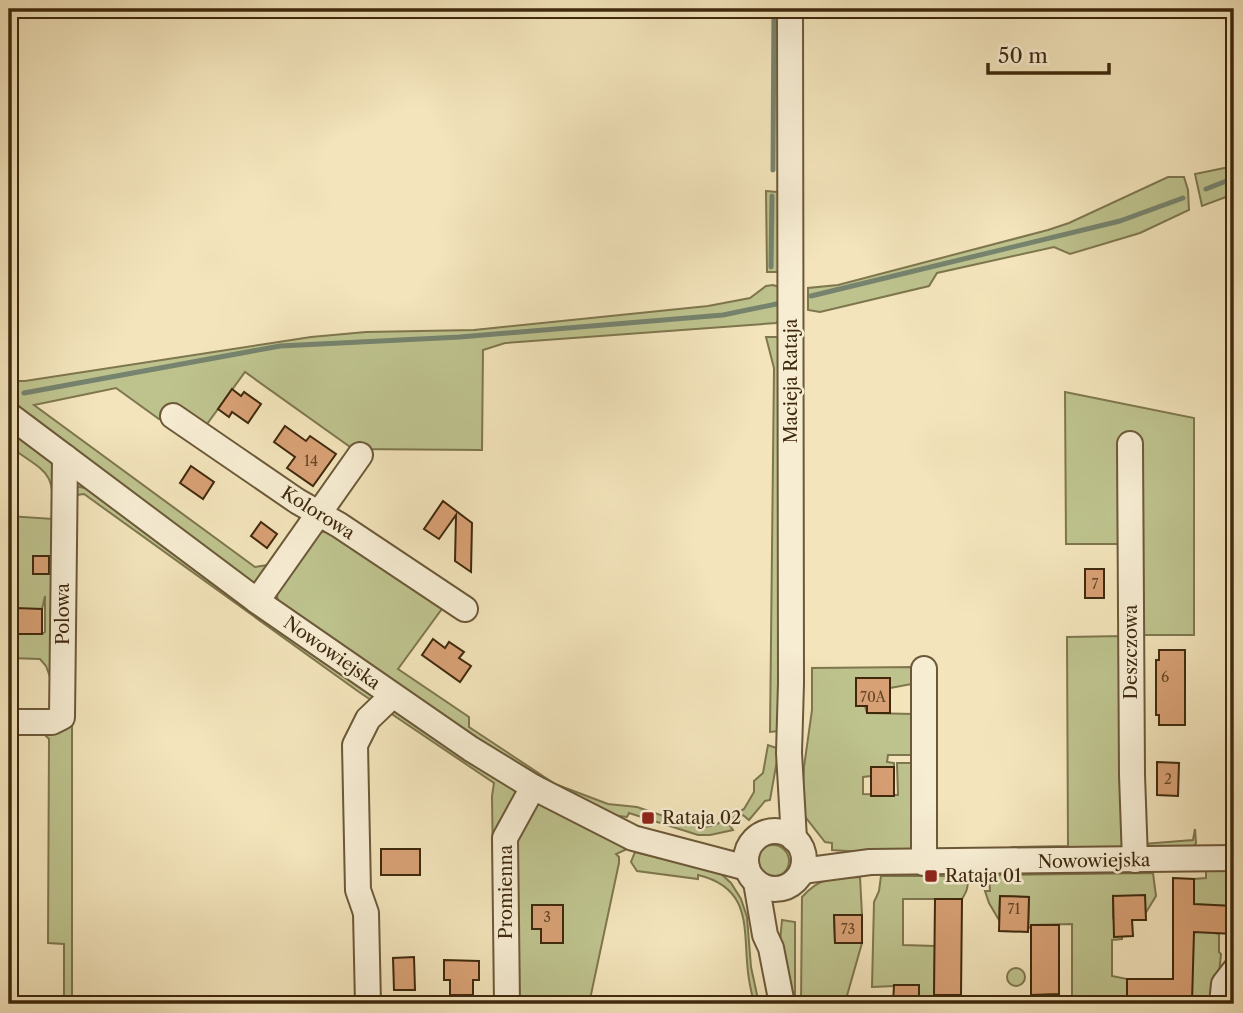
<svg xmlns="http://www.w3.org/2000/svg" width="1243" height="1013" font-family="'Libre Caslon Text',serif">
  <rect width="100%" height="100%" fill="#f3e4bb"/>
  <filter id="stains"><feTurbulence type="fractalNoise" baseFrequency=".00286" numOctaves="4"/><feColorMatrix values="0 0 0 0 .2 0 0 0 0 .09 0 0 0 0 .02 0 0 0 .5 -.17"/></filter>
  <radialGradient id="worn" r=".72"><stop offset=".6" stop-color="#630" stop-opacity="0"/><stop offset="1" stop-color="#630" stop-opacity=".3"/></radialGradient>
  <!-- green -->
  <g fill="#bec38e" stroke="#7e764e" stroke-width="2" fill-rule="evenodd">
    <path d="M1234,166v28l-32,12 -7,-32z"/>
    <path d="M1168,177h16l4,13 1,20 -49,23 -70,21 -16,-7 -117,26 -8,13 -109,26 -12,-2v-22l30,-3 210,-55 21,-7z"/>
    <path d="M766,191l11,1 3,2 2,71 -4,7h-11z"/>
    <path d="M773,285l9,3 -1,30 -5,5 -271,20 -22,7 -1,100 -129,-1 -108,-77 -38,52 -33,-13 -15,8 -43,-31 -82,17 221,162 19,-3 -14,18h-13l-238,-176v-25h16l286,-44 55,-5 108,-2 234,-24 42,-8 16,-12z"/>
    <path d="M766,337h10l7,4 -4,390 -9,1 4,-364z"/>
    <path d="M1065,392l129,26v217h-53l-1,-91h-74z"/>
    <path d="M9,428l45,34 22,24 13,3 538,360 -11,5 3,3v6l-30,141h-94l-3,-208 2,-13 -135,-91 -275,-198 -7,1 -24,190 -7,-19 -6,-7 -31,-1v-142l44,3c2,-50 -6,-45 -44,-73zM34,556h16l-1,18h-16zM45,596v36l-3,2h-27v-25h27z"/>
    <path d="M336,531l108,75 -46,63 71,48v10l86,57 53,20 29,3 50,17 18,3 10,-2 29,-16 10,-17v-11l9,-8 5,-28 11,4 -9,51 -5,1 -16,19 -6,-5 -14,4 -1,4 5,7 -23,5h-12l-69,-22 -2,4 -24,-3 -74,-40 -251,-169 -1,-11 43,-62z"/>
    <path d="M1123,636l20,208 50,-4 2,-11 1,14 -4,6 -180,3v-5l56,-1 -1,-209z"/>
    <path d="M913,667l-1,17 -22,4v-10h-33l10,35 46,1 1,41h-26l-1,7 7,1v4h-23v9l-8,1v17l35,1 -1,-32h17l1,87 -38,3 -45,-3v-7l-7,-1 -22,-28 -1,-4 2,-43 8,-57v-42z"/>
    <path d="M72,720v284h-8v-60l-16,-1 1,-204 -5,-5z"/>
    <circle cx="773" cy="861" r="16"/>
    <path d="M635,852l85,21 11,10 10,16 6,18 4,50 8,37h-5c-2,-10 -5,-21 -6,-32 -5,-42 5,-84 -50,-97v4l-61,-8 -6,-9z"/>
    <path d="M1234,870v36h-19l-1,27 5,1v18l2,2 -5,50h-144v-80l-41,1v3l-3,-1 1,-30 -29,-1 -1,24 -10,-17 -4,-12h5l-1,-15 12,-1 152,-2 3,23 -11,18 -32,-18v22l9,18v3l-10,1v36l15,3 1,23h63l3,-123 12,-1v-7z"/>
    <path d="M881,876h43l1,3 8,1 1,-4h31c5,9 2,15 -3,23h-59v46l32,1 -1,49h6l4,9h-25l-1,-19 -46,2 2,-85 5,-11z"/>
    <path d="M860,877l2,38 -28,1 1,27h27l-16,56 -3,5h-21v-2l-21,2 1,-107c19,-21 32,-19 58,-20z"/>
    <path d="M782,920l13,2v82h-5l-10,-62z"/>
    <circle cx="1016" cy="977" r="9"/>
  </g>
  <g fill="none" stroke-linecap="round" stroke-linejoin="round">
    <!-- stream -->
    <g stroke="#76836e" stroke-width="5">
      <path d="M773,170l1,-161"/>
      <path d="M1206,189l28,-11"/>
      <path d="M771,267l1,-71"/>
      <path d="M811,296l309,-75 63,-23"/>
      <path d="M24,393l256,-47 180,-9 263,-22 58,-12"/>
    </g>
  </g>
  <!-- building -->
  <g fill="#d8a175" stroke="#3f290d" stroke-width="2">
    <path d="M232,389l9,7 3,-4 17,12 -13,19 -16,-11 -3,5 -11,-8z"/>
    <path d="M285,426l21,15 4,-5 26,18 -23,32 -26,-18 8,-11 -21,-15z"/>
    <path d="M191,466l23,16 -11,17 -23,-16z"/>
    <path d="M443,501l29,22 -1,49 -16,-11 1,-46 -17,24 -15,-10z"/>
    <path d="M261,522l16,12 -10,14 -16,-12z"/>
    <rect x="33" y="556" width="16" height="18"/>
    <rect x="1085" y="569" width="19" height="29"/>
    <path d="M15,608l27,1v25h-28z"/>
    <path d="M433,639l12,9 4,-6 15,10 -5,6 12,8 -11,16 -38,-27z"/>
    <path d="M1159,650h26v75h-26v-10h-3v-55h3z"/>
    <path d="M856,678h34v35h-23v-7h-11z"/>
    <path d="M1157,762l22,1 -1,33 -21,-1z"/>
    <rect x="871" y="767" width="23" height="29"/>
    <rect x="381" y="849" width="39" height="26"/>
    <path d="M1173,878l21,1v25l40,2v28l-40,-2 -2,70h-65v-23h46z"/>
    <path d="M1145,895l1,25h-14l1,16 -19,1 -1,-41z"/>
    <path d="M1000,896l29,1 -1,35 -29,-1z"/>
    <path d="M935,899h27l-1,96h-27z"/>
    <path d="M532,905h31v38h-22v-14h-9z"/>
    <path d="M834,915h28v28h-27z"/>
    <path d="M1031,925h28v69l-28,1z"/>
    <path d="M414,957l1,33h-21l-1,-32z"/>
    <path d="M444,960l35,1v19h-6v15h-23v-15h-6z"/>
    <path d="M894,985h25v19h-26z"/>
  </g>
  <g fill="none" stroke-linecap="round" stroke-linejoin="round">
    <!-- minor casing -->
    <g stroke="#6c5838" stroke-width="28">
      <g id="minor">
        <path d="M790,9l1,674 -2,70 5,86"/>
        <path d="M9,415l248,186 214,148 62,38 100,51 114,30"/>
        <path d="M173,416l124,85 42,24 126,84"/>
        <path d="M1130,444l2,331 3,85"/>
        <path d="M257,601l103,-146"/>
        <path d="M924,669v194"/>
        <path d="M9,722h43l10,-5 3,-260"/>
        <circle cx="775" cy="860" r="29"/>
        <path d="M802,871l68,-9 364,-4"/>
        <path d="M756,882l9,53 6,13 11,56"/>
        <path d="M368,1004l-2,-91 -8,-23 -3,-145 13,-26 24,-23"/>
        <path d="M507,1004l-2,-166 28,-51"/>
        <path d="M1222,1004l2,-20 10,-13"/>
      </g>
    </g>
    <!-- minor -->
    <use href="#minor" stroke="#f7edd3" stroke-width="24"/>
  </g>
  <!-- markers -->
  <g fill="#8f2418" stroke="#f7edd3" stroke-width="2.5">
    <rect x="641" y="811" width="14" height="14" rx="3.5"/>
    <rect x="924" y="869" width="14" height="14" rx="3.5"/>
  </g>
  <g text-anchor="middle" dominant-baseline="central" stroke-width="5" stroke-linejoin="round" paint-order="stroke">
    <!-- number labels -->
    <g font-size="14" fill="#654727">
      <text x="311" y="461">14</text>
      <text x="1095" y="584">7</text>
      <text x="1165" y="677">6</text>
      <text x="873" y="697">70A</text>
      <text x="1168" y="779">2</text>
      <text x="1014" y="909">71</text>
      <text x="547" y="917">3</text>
      <text x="848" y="929">73</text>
    </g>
    <!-- street labels -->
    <g font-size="18" fill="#3f290d" stroke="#f7edd3">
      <text transform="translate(791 381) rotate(-90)">Macieja Rataja</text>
      <text transform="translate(318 513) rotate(32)">Kolorowa</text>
      <text transform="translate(63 614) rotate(-90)">Polowa</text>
      <text transform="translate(1131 652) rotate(-90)">Deszczowa</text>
      <text transform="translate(332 653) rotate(35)">Nowowiejska</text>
      <text transform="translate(1094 861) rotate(-1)">Nowowiejska</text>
      <text transform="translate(506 892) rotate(-90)">Promienna</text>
    </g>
    <!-- poi labels -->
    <g font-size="18" fill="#3f290d" stroke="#f7edd3" text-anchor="start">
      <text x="662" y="818">Rataja 02</text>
      <text x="945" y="876">Rataja 01</text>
    </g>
  </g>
  <!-- margin -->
  <rect width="1243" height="1013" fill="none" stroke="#f3e4bb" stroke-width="35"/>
  <rect x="10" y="10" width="1222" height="992" fill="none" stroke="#3f290d" stroke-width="3.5"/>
  <rect x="18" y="18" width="1208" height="978" fill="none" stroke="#3f290d" stroke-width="2"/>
  <!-- scale -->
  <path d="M988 63v10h121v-10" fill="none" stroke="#3f290d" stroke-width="3.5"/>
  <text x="998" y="63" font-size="21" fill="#3f290d" stroke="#f7edd3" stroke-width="5" paint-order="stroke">50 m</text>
  <rect width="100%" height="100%" filter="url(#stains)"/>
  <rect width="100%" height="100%" fill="url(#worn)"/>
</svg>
